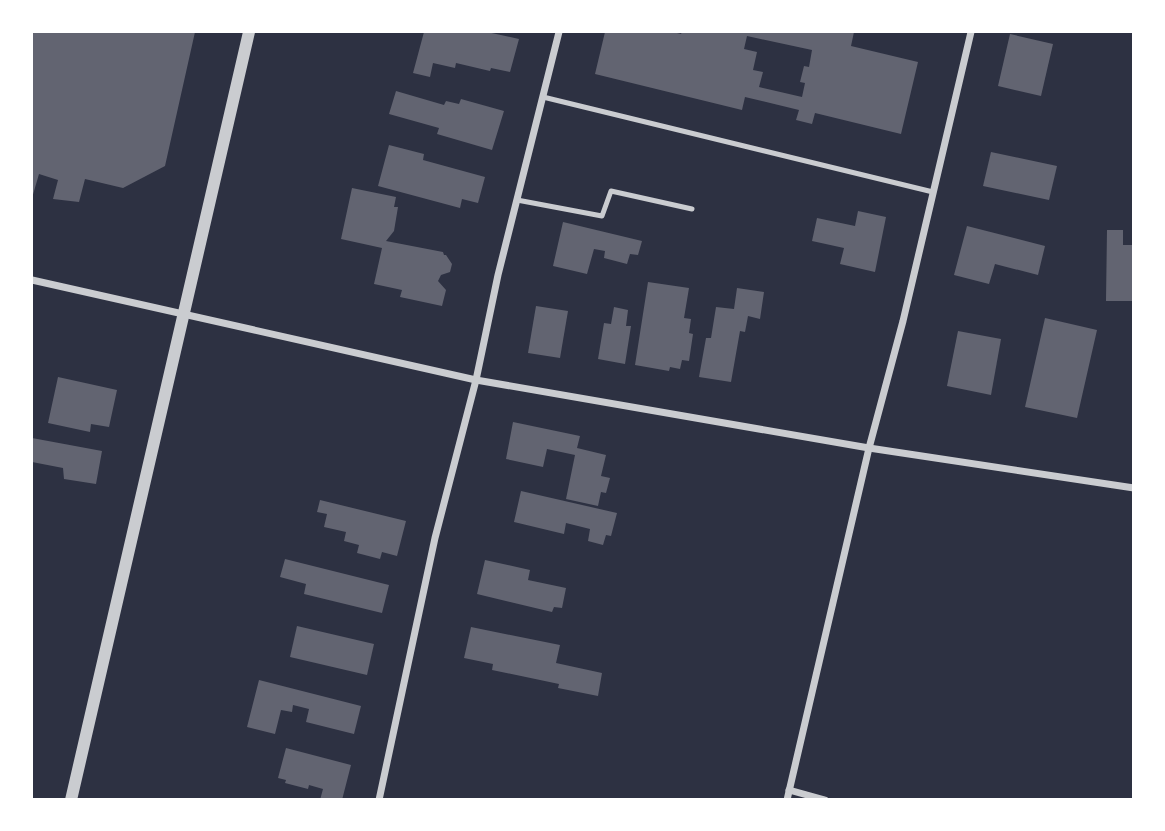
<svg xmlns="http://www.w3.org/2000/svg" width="1165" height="831" font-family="'Open Sans',sans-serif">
  <rect width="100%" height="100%" fill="#2d3142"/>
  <!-- building -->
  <g fill="#626471" fill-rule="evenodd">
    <path d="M32,32h163l-30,134 -42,22 -38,-9 -6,23 -26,-3 5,-19 -19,-6 -7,24z"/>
    <path d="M424,32h63l32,7 -9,33 -19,-4 -1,3 -34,-8 -1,5 -22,-5 -3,14 -17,-4z"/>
    <path d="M605,32h68l8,2 1,-2h172l-3,14 67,16 -17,72 -86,-21 -3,11 -16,-4 3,-10 -54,-13 -3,13 -147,-36zM747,36l65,14 -3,17 -5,-1 -4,16 5,1 -3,14 -43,-10 4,-15 -10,-2 4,-18 -13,-3z"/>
    <path d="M1010,34l43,10 -12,52 -43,-10z"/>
    <path d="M396,91l48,14 2,-4 13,3 2,-5 43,12 -12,39 -55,-16 2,-6 -50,-14z"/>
    <path d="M389,145l35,9 -1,6 62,17 -7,26 -16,-4 -2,9 -82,-22z"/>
    <path d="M991,152l66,14 -8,34 -66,-14z"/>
    <path d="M352,188l44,9 -2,10h4l-4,24 -8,10 57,11 1,3h2l6,9 -2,8 -9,3 -3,6 8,9 -4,16 -42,-9 2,-7 -28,-6 8,-36 -41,-9z"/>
    <path d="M858,211l28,6 -11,55 -35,-8 4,-16 -32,-7 5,-23 38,8z"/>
    <path d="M563,222l79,19 -4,14 -8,-1 -3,10 -23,-6 1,-7 -11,-2 -7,25 -34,-8z"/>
    <path d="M967,226l78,20 -7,29 -43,-11 -6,20 -35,-9z"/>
    <path d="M1107,230h16v15h11v56h-28z"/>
    <path d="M648,282l41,6 -5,30 7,1 -2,14 4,1 -4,27 -7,-1 -2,9 -10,-2 -1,4 -34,-6z"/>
    <path d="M737,288l27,4 -4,27 -12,-3 -3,16 -5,-1 -9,51 -32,-5 7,-39h5l5,-31 18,2z"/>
    <path d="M536,306l32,5 -8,47 -32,-5z"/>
    <path d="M614,307l14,3 -2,16h5l-6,38 -27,-5 6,-36 7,1z"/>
    <path d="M1045,318l52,12 -20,88 -52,-11z"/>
    <path d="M958,331l43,8 -10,56 -44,-9z"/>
    <path d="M58,377l59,13 -8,37 -18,-3 -1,8 -42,-9z"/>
    <path d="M513,422l67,14 -3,12 29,7 -5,21 9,2 -4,15 -5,-1 -3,14 -32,-7 9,-44 -28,-6 -4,18 -37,-8z"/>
    <path d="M32,438l70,13 -6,33 -32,-5 -1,-11 -31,-6z"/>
    <path d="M521,491l96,22 -6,23 -5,-1 -3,10 -15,-4 2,-12 -24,-6 -2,11 -50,-12z"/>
    <path d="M320,500l86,21 -9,35 -15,-4 -2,7 -23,-6 2,-8 -15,-4 2,-9 -22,-5 3,-13 -10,-2z"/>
    <path d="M285,559l104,26 -7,28 -78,-19 2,-10 -26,-7z"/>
    <path d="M485,560l45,10 -2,10 38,8 -4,20 -8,-1 -2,5 -75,-18z"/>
    <path d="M297,626l77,18 -7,31 -77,-18z"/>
    <path d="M471,627l89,18 -4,18 46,10 -4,23 -40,-8 1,-4 -67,-14 1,-6 -29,-6z"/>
    <path d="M259,680l102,26 -7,28 -48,-12 3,-13 -16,-4 -1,7 -11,-2 -6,24 -28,-7z"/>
    <path d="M286,748l65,17 -9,35h-22l3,-11 -14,-4 -1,4 -23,-6 1,-3 -8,-2z"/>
  </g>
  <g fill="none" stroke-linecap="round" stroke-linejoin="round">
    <!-- service -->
    <g stroke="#caccd0" stroke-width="5">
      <path d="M543,97l390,95"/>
      <path d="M517,200l85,16 9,-25 81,18"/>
    </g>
    <!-- minor -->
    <g stroke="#caccd0" stroke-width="7">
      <path d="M32,280l444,100 393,68 265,40"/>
      <path d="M789,790l36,10"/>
      <path d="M379,800l56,-262 41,-158 22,-105 61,-243"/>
      <path d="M787,800l82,-352 34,-127 68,-289"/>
    </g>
    <!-- tertiary -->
    <path stroke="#caccd0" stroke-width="12" d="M71,800l178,-768"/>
  </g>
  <!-- border -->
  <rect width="1165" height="831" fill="none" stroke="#ffffff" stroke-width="66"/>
</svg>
